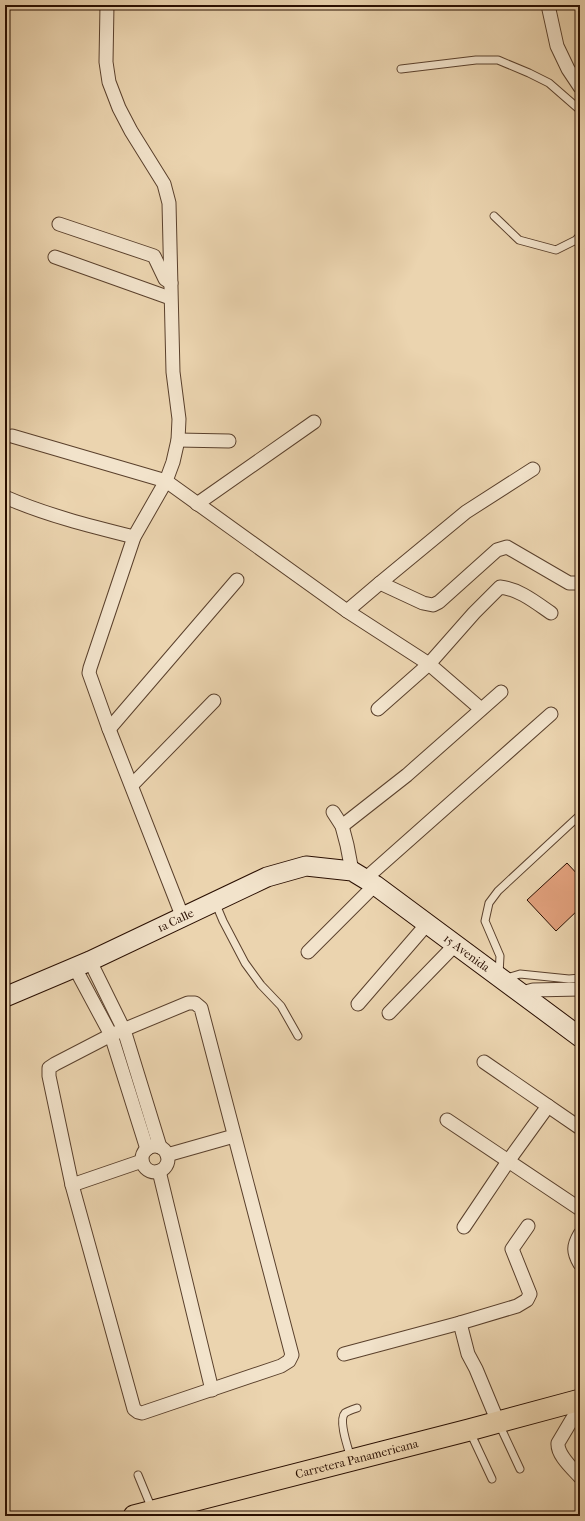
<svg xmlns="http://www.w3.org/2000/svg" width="585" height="1521" font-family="'IM FELL French Canon',serif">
  <rect width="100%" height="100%" fill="#ebd4af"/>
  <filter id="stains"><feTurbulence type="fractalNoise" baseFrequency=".005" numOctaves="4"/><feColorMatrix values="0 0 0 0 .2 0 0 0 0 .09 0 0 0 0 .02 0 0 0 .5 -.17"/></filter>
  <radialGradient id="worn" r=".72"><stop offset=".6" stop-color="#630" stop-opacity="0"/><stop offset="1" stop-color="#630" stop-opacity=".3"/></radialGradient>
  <!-- building -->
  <path fill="#e1a07c" stroke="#290e00" d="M567,863l13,14v31l-24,23 -29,-31z"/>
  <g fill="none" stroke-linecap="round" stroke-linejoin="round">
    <!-- lane casing -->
    <g stroke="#5a402c" stroke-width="9">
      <g id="lane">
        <path d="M401,69l75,-9h22l31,13 20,10 31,27"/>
        <path d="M494,216l25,24 37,10 20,-10 4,-5"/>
        <path d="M215,902l8,19 22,42 16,22 20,21 17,30"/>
        <path d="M499,974l1,-18 -15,-35 4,-18 9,-12 82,-76"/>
        <path d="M504,979l16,-5 49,5 11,-1"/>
        <path d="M499,1424l21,45"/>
        <path d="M470,1432l22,47"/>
        <path d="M351,1458c-3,-10 -13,-38 -6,-45 3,-2 9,-4 12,-5"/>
        <path d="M138,1475l14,34"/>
      </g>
    </g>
    <!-- street casing -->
    <g stroke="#5a402c" stroke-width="15">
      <g id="street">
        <path d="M107,5l-1,57 3,20 10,26 12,23 33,53 5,19 4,169 6,47 -1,21 -5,22 -7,19 -32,56 -44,131 -1,5 20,56 74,189"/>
        <path d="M548,5l9,41 11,23 12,18"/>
        <path d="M59,224l95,32 11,23 6,4"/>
        <path d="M55,257l115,41"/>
        <path d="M12,436l154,45 181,130 82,53 52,45"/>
        <path d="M178,440l51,1"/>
        <path d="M5,497c41,18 85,29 129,40"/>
        <path d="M197,504l117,-82"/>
        <path d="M380,583l86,-71 67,-43"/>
        <path d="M347,611l33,-28 43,20 10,2 6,-3 58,-52 10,-3 62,36h11"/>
        <path d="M378,709l51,-45 45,-51 26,-26c19,2 35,15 51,26"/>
        <path d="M109,729l128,-149"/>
        <path d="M132,785l82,-84"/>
        <path d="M333,812l9,14 5,19 5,26"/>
        <path d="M342,826l65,-51 94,-83"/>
        <path d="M365,879l186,-165"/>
        <path d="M308,952l67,-67"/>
        <path d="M90,961l34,69 36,117"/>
        <path d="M75,968l36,67 36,114"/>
        <path d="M522,993l11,-3 47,-1"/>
        <path d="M188,1003h7l6,5 91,347 -3,6 -8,5 -139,47 -4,-1 -4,-3 -62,-224 -23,-109v-8l6,-4 56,-29z"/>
        <path d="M358,1004l69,-80"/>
        <path d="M389,1013l66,-68"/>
        <path d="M484,1062l96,66"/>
        <path d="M447,1120l133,89"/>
        <circle cx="155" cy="1159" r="13"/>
        <path d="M167,1155l67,-19"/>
        <path d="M159,1171l53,219"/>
        <path d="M72,1185l70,-24"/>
        <path d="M464,1227l45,-67 39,-54"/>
        <path d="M580,1234c-7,12 -7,18 0,30"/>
        <path d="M460,1323l57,-17 10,-6 3,-6 -18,-45 16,-23"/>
        <path d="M344,1354l116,-31 8,31 8,15 22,53"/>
        <path d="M580,1406l-22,37c-1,12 14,25 22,34"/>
      </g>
    </g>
    <!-- secondary casing -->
    <g stroke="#290e00" stroke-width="21">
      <g id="secondary">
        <path id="s1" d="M5,997l85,-36 177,-84 39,-11 46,5 23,14 205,152"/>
      </g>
    </g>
    <!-- primary casing -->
    <g stroke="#290e00" stroke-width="23">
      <g id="primary">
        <path id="s2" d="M134,1516l335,-86 111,-30"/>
      </g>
    </g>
    <!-- lane -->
    <use href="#lane" stroke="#f2e3cb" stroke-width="7"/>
    <!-- street -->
    <use href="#street" stroke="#f2e3cb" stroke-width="13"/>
    <!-- secondary -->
    <use href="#secondary" stroke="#f2e3cb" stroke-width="19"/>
    <!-- primary -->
    <use href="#primary" stroke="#ebd4af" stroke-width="21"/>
  </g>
  <g text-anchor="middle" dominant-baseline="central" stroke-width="3" stroke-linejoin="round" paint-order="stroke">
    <!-- street labels -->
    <g font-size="12" fill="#290e00" stroke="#f2e3cb">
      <text stroke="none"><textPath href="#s1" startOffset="187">1a Calle</textPath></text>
      <text stroke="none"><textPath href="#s1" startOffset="516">15 Avenida</textPath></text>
      <text stroke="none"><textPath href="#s2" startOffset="230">Carretera Panamericana</textPath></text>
    </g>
  </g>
  <!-- margin -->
  <rect width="585" height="1521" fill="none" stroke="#ebd4af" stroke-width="20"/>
  <rect x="6" y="6" width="573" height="1509" fill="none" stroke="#290e00" stroke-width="2"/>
  <rect x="10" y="10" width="565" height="1501" fill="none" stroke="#290e00"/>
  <rect width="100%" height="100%" filter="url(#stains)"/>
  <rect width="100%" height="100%" fill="url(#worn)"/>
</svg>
